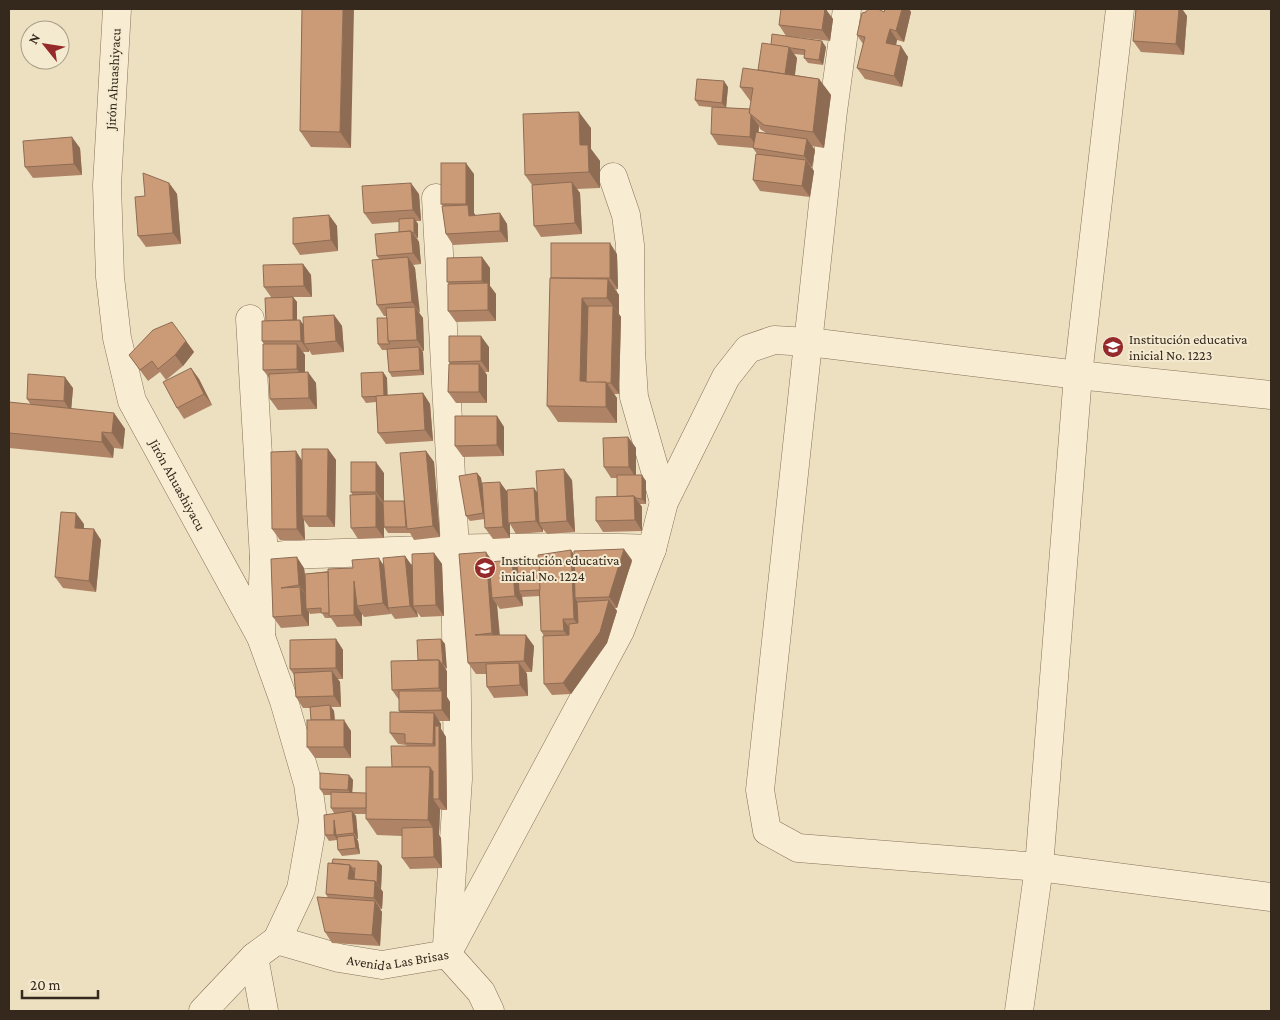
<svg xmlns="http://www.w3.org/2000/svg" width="1280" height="1020" font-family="'Crimson Pro',serif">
  <rect width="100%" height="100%" fill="#ede0c0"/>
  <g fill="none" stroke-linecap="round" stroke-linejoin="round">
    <!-- minor casing -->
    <g stroke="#867159" stroke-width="29">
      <g id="minor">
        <path id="s1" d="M117,9l-10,176 3,92 7,61 15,63 129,236 23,64 24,83 5,37 -12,68 -24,51 -23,17 -51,54"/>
        <path d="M847,9l-14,102 -73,679 7,41 31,17 241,19 232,30"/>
        <path d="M613,177l13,38 4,30 1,107 3,45 30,105"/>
        <path d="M436,198l19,352 3,229 -11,166"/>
        <path d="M250,319l14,239"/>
        <path d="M261,637l3,-79 20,-3c122,-4 245,-11 368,-6"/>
        <path id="s2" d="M277,940l62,18 43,7 65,-11"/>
        <path d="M447,954l173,-323 32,-82 12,-47 62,-125 22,-28 26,-9 35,2 269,33 193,20"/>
        <path d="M447,954l34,38 9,19"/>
        <path d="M254,957l10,54"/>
        <path d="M1019,1011l20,-144 39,-492 42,-366"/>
      </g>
    </g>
    <!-- minor -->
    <use href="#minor" stroke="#f8edd3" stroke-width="28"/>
  </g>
  <!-- wall -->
  <g fill="#af8466" fill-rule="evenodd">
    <path d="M302,9l49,139 -40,-1 -11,-16z"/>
    <path d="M885,9h24l2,3 -7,30 -7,-2 -1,5 12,12 -6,30 -37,-8 -8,-11 6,-24 -6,-9 27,-23z"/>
    <path d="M1136,9h46l5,7 -3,39 -43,-3 -8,-11z"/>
    <path d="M827,11l6,8 -3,22 -44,-5 -7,-11z"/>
    <path d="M771,45l55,2 -3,18 -15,-2 -4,-5v-3l-10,-1 3,4 -2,17 24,4 12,16 -7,53 -12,-2 3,4 -3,17h-2l4,4 -4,26 -50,-6 -7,-11 4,-26 -4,-6 -35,-3 -7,-11 9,-26 -21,-2 -4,-6 33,-13 -2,21 24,1 1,-7 -11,-15 18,-17zM759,126l1,3 6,4 -8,-1z"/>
    <path d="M591,128v21l9,12v27l-23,1 3,4 2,41 -41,3 -7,-11 -2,-41 -7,-10z"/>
    <path d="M80,148l2,27 -49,3 -8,-11z"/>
    <path d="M474,174v39l2,3 24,-3 7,11 1,18 -55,3 -7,-11 -3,-28 -2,-2z"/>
    <path d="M169,183l8,11 4,50 -35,3 -8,-11 7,-40z"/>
    <path d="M419,194l2,27h-5l2,3v14h-1l2,4 2,22 -8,1 2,3 4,45 4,5 1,33h-2l1,1 1,23 -32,2 -3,-5 -2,-22h-5l-4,-6 9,-26v-2h-3l-7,-11 2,-46 -2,-3 22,-24v-10l-27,2 -8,-11z"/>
    <path d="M329,215l8,11 1,25 -38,4 -7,-11z"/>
    <path d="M617,254l1,35h-3l4,6v19l2,3 -2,77h-5l3,4v25l-59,-1 -11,-16 4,-128z"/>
    <path d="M482,257l8,11v18l6,8v27l-40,1 -8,-11 1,-27 -2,-2z"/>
    <path d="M303,264l8,11 1,22h-19l4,5v18l6,4 31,-9 8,11 2,26 -32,3 -3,-5v2h-6l2,3v17l11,11 1,26 -39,1 -8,-11v-20l-7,-9 1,-26 -2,-3 9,-44 -7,-10z"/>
    <path d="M186,341l8,11 -11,14 -17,14 -6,-8 -12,9 -19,-26z"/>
    <path d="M489,347v25h-4l2,3v28h-31l-8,-11 2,-28 -1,-2z"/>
    <path d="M191,368l8,11 13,26 -28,14 -7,-11z"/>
    <path d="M383,372l4,6v17l36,-2 7,11 3,37 -47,3 -8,-11 -2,-31 -10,1 -4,-6z"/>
    <path d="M73,388l-2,21 43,4 11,16 -2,20 -9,-1 -1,10 -104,-10v-46l22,3 -4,-6z"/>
    <path d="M497,416l7,11v29l-41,1 -8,-11z"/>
    <path d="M628,437l8,11v27l10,6v23h-6l2,3v24l-39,1 -7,-11 21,-24v-19h-6l-7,-11z"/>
    <path d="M328,449l8,11 -1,67h-26l-5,-7 1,20h-25l-8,-11 30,-68z"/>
    <path d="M426,451l8,11 6,75 -26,3 -4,-7h-22l-4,-6v-3v14l-26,1 -7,-11 1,-34 -1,-2 33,-19v28h20z"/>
    <path d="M477,473l4,5 2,16 51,-6 3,5 35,-13 3,52 -28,2 -4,-5v3l-27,2 -6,-10v14l-17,1 -8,-11v-9l-15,2 -4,-5z"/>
    <path d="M84,524v4l17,12 -5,52 -33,-4 -8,-11z"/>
    <path d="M434,553l8,11 2,52 -23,1 -4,-5 1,5 -23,2 -5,-7 1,2 -27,3 -2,-3v12l-25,1 -6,-9h-6l-3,-5 -12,1 -1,-2v14l-28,2 -8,-11 -2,-58 33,9 1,6 48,-6 31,-3 21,-9 7,10z"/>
    <path d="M574,554l58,6 -15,48h-2l2,3 -10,32 -36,51 -19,1 -8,-11v-48l-3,-5 -1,-35 -18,1v-1l1,10 -23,3 -3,-4 3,30 34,11 -2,26h-6l1,2 1,22 -34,2 -7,-11 -1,-13h-10l-8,-11 25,-101 25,6 21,-7z"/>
    <path d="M336,639l7,11v29h-5l2,3 1,25h-10l3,4 1,9 16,11v27h-36l-8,-11 4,-27 -1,-12h-7l-7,-11 -2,-22 -4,-6z"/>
    <path d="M441,639l4,5 2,53 3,5v19h-11l2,3v5l5,8 1,73h-6l-1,-1 -1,26 2,3 1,30 -32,1 -8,-11v-22l-25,-1 -11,-16v-5h-12l2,2 2,23h-1l1,2 2,13 -18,2 -4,-6 -1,-10 -8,1 -4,-6 9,-22 -3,-5v-13h-7l-4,-6 29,-14 4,5 -1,13h14l26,-26 15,-21 -1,-1 -8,-1 -8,-11 10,-21 -1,-1v-11l-7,-10 26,-30z"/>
    <path d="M378,861l4,5 -1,23 2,3 -1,17h-2l2,3 -2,34 -48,-3 -7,-11 3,-34 -2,-4 6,-31z"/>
  </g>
  <!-- shaded-wall -->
  <g fill="#8e6c53">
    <path d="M343,9h11l-3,139 -11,-16z"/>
    <path d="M823,9h4v2l6,8 -3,22 -8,-11z"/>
    <path d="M902,9h7l2,3 -7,30 -8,-11z"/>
    <path d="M1176,9h6l5,7 -3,39 -8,-11z"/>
    <path d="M890,29l7,11 -3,14 -8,-11z"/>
    <path d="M822,41l4,6 -3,18 -4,-5z"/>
    <path d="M901,46l7,11 -6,30 -8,-11z"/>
    <path d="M789,47l8,11 -4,30 -8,-11z"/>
    <path d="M819,79l12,16 -7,53 -11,-16z"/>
    <path d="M724,81l4,6 -2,21 -4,-5z"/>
    <path d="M579,112l12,16v21l9,12v27l-11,-16 -9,-27z"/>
    <path d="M751,115l8,11 -1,22 -8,-11z"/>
    <path d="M72,137l8,11 2,27 -8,-11z"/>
    <path d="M807,139l8,11 -3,17 -8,-11z"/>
    <path d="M806,160l8,11 -4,26 -8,-11z"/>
    <path d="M466,163l8,11v39l2,3h-7l-1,-8 -2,-4z"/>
    <path d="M572,182l8,11 2,41 -7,-11z"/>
    <path d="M169,183l8,11 4,50 -8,-11z"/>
    <path d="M411,183l8,11 2,27 -8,-11z"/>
    <path d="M500,213l7,11 1,18 -8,-11z"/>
    <path d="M329,215l8,11 1,25 -7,-11z"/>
    <path d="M414,218l4,6v14l-4,-5z"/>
    <path d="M411,231l8,11 2,22 -8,-11z"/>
    <path d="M610,243l7,11 1,35 -8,-11z"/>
    <path d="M408,257l7,11 5,45 -8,-11z"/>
    <path d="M482,257l8,11v18l6,8v27l-8,-11v-21l-6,-8z"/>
    <path d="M303,264l8,11 1,22 -8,-11z"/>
    <path d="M608,279l11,16v19l-12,-16z"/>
    <path d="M293,297l4,5v25l-4,-6z"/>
    <path d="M582,298l11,16 -1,69 -12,-2z"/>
    <path d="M613,306l8,11 -2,77 -8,-11z"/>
    <path d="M415,307l8,11 1,33 -7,-11z"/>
    <path d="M334,315l8,11 2,26 -8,-11z"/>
    <path d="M300,320l8,11 -4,13 5,6v2l-8,-11z"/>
    <path d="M481,336l8,11v25l-8,-11z"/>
    <path d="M186,341l8,11 -11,14 -8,-11z"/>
    <path d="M297,344l8,11v25l-8,-11z"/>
    <path d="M419,347l4,5 1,23 -4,-5z"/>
    <path d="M479,364l8,11v28l-8,-11z"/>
    <path d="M191,368l8,11 13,26 -8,-11z"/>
    <path d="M308,372l8,11 1,26 -8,-11z"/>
    <path d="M383,372l4,6 1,24 -4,-6z"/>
    <path d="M65,377l8,11 -2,24 -7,-11z"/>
    <path d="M606,382l11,16v25l-11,-16z"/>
    <path d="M423,393l7,11 3,37 -8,-11z"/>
    <path d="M114,413l11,16 -2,20 -11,-16z"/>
    <path d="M497,416l7,11v29l-7,-11z"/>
    <path d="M102,432l12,16 -1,10 -11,-16z"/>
    <path d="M628,437l8,11v30l-7,-11z"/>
    <path d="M328,449l8,11 -1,67 -8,-11z"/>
    <path d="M296,451l7,11 -1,54 2,4 1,20 -8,-11z"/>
    <path d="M426,451l8,11 6,75 -7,-11z"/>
    <path d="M376,462l8,11v30l-8,-11z"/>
    <path d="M564,469l8,11 3,52 -8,-11z"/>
    <path d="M477,473l4,5 6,40 -4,-5z"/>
    <path d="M642,475l4,6v23l-4,-5z"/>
    <path d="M500,482l8,11v30l2,1v14l-7,-11z"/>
    <path d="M534,488l8,11 -3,24 4,6v3l-7,-11z"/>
    <path d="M376,494l8,11v33l-8,-11z"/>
    <path d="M634,496l8,11v24l-7,-11z"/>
    <path d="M76,513l8,11 -1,15 -8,-11z"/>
    <path d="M94,529l7,11 -5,52 -7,-11z"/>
    <path d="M624,549l8,11 -15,48 -8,-11z"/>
    <path d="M571,550l8,11 -4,37 5,8 1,24 -7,-11z"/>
    <path d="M486,552l8,11 -2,35 5,7 3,39 -8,-11z"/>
    <path d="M434,553l8,11 2,52 -8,-11z"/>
    <path d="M405,556l8,11v39l4,6 1,5 -8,-11z"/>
    <path d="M297,557l7,11 3,28 -8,-11z"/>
    <path d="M379,558l7,11 2,39 3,6 -8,-11z"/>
    <path d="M512,560l8,11 -1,20 3,5 1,10 -8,-10z"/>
    <path d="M354,581l3,25 5,8v12l-8,-11z"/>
    <path d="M300,587l8,11 -2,11 3,3v14l-7,-11z"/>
    <path d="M609,600l8,11 -10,32 -36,51 -8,-11z"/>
    <path d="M563,619l8,11 1,12 -8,-11z"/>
    <path d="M526,635l8,11 -2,26 -8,-11z"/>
    <path d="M336,639l7,11v29l-7,-11z"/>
    <path d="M441,639l4,5 2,25 -4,-5z"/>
    <path d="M439,660l8,11v26l3,5v19l-8,-11v-17l-3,-5z"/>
    <path d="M519,663l8,11 1,22 -8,-11z"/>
    <path d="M332,671l8,11 1,25 -7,-11z"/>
    <path d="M330,705l4,6 1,16 -4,-5z"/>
    <path d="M434,713l7,11v5l5,8 1,73 -8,-11h-6l7,10 -1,26 2,3 1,30 -8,-11 -1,-29 -5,-8 2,-53 9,14v-29l-6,-8z"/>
    <path d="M344,720l7,11v27l-7,-11z"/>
    <path d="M349,775l4,5 -1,16 -4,-6z"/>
    <path d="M352,811l4,5 2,23 -4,-6z"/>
    <path d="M334,820l2,15 2,3v2l-4,-5z"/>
    <path d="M354,835l4,6 2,13 -4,-6z"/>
    <path d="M378,861l4,5 -1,23 -4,-6z"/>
    <path d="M350,865l7,11v6l-9,-3z"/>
    <path d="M375,881l8,11 -1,17 -8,-11z"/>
    <path d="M375,901l7,11 -2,34 -8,-11z"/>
  </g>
  <!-- building -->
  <g fill="#cb9a77" stroke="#8e6c53">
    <path d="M302,9h41l-3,123 -40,-1z"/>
    <path d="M781,9h44l-3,21 -43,-5z"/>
    <path d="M868,9h10l6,3 1,-3h17l-6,22 -6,-2 -4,14 15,3 -7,30 -37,-8 8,-31 -8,-2 5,-22 4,-1z"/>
    <path d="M1136,9h43l-3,35 -43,-3z"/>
    <path d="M772,34l50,7 -3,19 -15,-2 1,-8 -34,-5z"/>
    <path d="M762,43l27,4 -4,27 -27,-4z"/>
    <path d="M743,68l76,11 -6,53 -49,-7 -15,-12 4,-25 -13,-1z"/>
    <path d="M697,79l27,2 -2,22 -27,-3z"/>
    <path d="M712,107l38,2 -1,4 2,2 -1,22 -39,-3z"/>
    <path d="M579,112l1,33h8l1,27 -64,3 -2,-61z"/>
    <path d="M756,132l51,7 -3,17 -51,-8z"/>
    <path d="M72,137l2,27 -49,3 -2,-26z"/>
    <path d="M756,154l50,6 -4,26 -49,-6z"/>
    <rect x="441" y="163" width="25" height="41"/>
    <path d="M143,173l26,10 4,50 -35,3 -3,-39 10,-1z"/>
    <path d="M572,182l3,41 -41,3 -2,-41z"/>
    <path d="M411,183l2,27 -49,3 -2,-27z"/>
    <path d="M468,205l1,11 31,-3v18l-54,3 -4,-28z"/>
    <path d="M329,215l2,25 -38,4v-26z"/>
    <path d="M414,218v15h-1l-2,-2 -12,1v-13z"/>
    <path d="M411,231l2,22 -36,3 -2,-22z"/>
    <rect x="551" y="243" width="59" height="35"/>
    <path d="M408,257l4,45 -35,3 -5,-45z"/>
    <path d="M482,257v24l-35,1v-24z"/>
    <path d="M303,264l1,22 -40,1 -1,-22z"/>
    <path d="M550,278l58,1 -1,19h-25l-2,83 26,1v25l-59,-1z"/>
    <path d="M488,283v27l-40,1v-27z"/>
    <path d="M293,297v23l-27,1 -1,-23z"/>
    <path d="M588,306h25l-2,77h-5v-1h-20z"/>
    <path d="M415,307l2,33 -29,1 -2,-33z"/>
    <path d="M334,315l2,26 -32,3 -1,-27z"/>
    <path d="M377,318h10l1,23 2,3h-12z"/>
    <path d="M300,320l1,21h-39v-20z"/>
    <path d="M172,322l14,19 -11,14 -17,14 -6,-8 -12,9 -11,-15 24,-25z"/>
    <path d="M449,336h32v25l-32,1z"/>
    <path d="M263,344h34v25l-34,1z"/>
    <path d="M419,347l1,23 -31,2 -2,-23z"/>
    <path d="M449,364h30v28h-31z"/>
    <path d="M191,368l13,26 -27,14 -14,-26z"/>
    <path d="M308,372l1,26 -39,1 -1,-25z"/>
    <path d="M383,372l1,24 -22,1 -1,-24z"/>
    <path d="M28,374l37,3 -1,24 -37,-2z"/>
    <path d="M423,393l2,37 -47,3 -2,-37z"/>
    <path d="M9,402l105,11 -2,20 -10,-1v10l-93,-9z"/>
    <path d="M455,416h42v29l-42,1z"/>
    <path d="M628,437l1,30h-25l-1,-29z"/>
    <path d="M302,449h26l-1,67h-25z"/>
    <path d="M296,451l1,78h-25l-1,-77z"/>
    <path d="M426,451l7,75 -26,3 -7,-76z"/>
    <rect x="351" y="462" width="25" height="30"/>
    <path d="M564,469l3,52 -28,2 -3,-52z"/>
    <path d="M477,473l6,40 -17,3 -7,-40z"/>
    <path d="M617,475h25v24l-6,-1 -2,-2 -17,1z"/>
    <path d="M500,482l3,45 -18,1 -3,-45z"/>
    <path d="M534,488l2,33 -28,2 -1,-33z"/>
    <path d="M376,494v33l-25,1 -1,-33z"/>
    <path d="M634,496l1,24 -39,1v-24z"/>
    <path d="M383,501h21l2,26h-22z"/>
    <path d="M61,512l15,1 -1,15 19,1 -5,52 -34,-4z"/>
    <path d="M624,549l-15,48 -34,1 -1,-47z"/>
    <path d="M571,550l3,69h-11l1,12h-23l-3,-76z"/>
    <path d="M486,552l6,81 -17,2h51l-2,26 -56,2 -9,-109z"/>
    <path d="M434,553l2,52 -23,1 -1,-52z"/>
    <path d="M405,556l5,50 -22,2 -5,-50z"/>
    <path d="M297,557l2,28 -18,3 19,-1 2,28 -29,2 -2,-58z"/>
    <path d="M379,558l4,45 -26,3 -3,-25v34l-25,1 -1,-47 25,-1 -1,-8z"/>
    <path d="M512,560l3,36 -23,2 -3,-36z"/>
    <path d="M539,561l1,29 -21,1 -2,-29z"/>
    <path d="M328,572l1,41h-8v-5l-15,1 -1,-35z"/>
    <path d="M609,600l-9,32 -37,51 -19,1 -1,-48 26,-1v-11l9,-1 -1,-21z"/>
    <path d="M336,639v29l-46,1v-29z"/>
    <path d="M441,639l2,25h-1l-3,-4h-21l-1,-20z"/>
    <path d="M439,660v28l-47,2 -1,-29z"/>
    <path d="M519,663l1,22 -33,2 -1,-23z"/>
    <path d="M332,671l2,25 -38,1 -2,-24z"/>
    <path d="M399,691h43v19l-43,1z"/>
    <path d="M330,705l1,15h-20l-1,-13z"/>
    <path d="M390,712l44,1 -1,31 -28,-1v-9l-15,-1z"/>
    <rect x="307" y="720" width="37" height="27"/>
    <path d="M435,726h4v73h-6v-28h-1l-2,-4h-38l-1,-21h44z"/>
    <path d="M366,767h64l-2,53 -62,-1z"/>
    <path d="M320,773l29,2 -1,15 -28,-1z"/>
    <path d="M331,792l35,1v15h-35z"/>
    <path d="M352,811l2,22 -18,2 -2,-15v15h-9l-1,-20z"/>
    <path d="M433,827l1,30 -32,1v-30z"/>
    <path d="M354,835l2,13 -18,2 -1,-13z"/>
    <path d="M333,859l45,2 -1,22 -2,-2 -21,-2 1,-11h-3l-2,-3 -18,-2z"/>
    <path d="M328,863l22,2 -2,14 27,2 -1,17 -48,-4z"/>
    <path d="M317,897l58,4 -3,34 -47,-3z"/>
  </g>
  <!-- icons -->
  <defs>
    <g id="school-disc" transform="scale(1.125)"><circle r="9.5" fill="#942a2a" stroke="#f4ead0"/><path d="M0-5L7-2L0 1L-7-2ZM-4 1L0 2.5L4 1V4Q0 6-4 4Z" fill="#fff"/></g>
  </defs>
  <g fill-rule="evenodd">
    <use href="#school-disc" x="1113" y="347"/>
    <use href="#school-disc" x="485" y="568"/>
  </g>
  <g text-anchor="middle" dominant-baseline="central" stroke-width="4" stroke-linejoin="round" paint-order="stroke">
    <!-- street labels -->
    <g font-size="14" fill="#35291d" stroke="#f4ead0">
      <text transform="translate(113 79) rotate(-87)">Jirón Ahuashiyacu</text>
      <text stroke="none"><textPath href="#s1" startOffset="490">Jirón Ahuashiyacu</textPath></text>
      <text stroke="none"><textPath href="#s2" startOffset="124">Avenida Las Brisas</textPath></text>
    </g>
    <!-- poi labels -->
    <g font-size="14" fill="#35291d" stroke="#f4ead0" text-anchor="start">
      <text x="1129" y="339">Institución educativa<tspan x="1129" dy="16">inicial No. 1223</tspan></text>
      <text x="501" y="560">Institución educativa<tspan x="501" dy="16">inicial No. 1224</tspan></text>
    </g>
  </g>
  <!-- border -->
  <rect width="1280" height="1020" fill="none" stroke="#35291d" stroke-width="20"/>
  <!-- north arrow -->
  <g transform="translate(45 45) rotate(300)"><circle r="24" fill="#f4ead0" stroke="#a89d88"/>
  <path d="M0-4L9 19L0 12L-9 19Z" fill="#942a2a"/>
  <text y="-8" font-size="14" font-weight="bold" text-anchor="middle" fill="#35291d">N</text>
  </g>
  <!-- scale -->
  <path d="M22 990v8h76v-8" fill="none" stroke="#35291d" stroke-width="2.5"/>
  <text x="30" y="990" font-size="15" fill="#35291d" stroke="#f4ead0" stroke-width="4" paint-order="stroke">20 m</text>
</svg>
